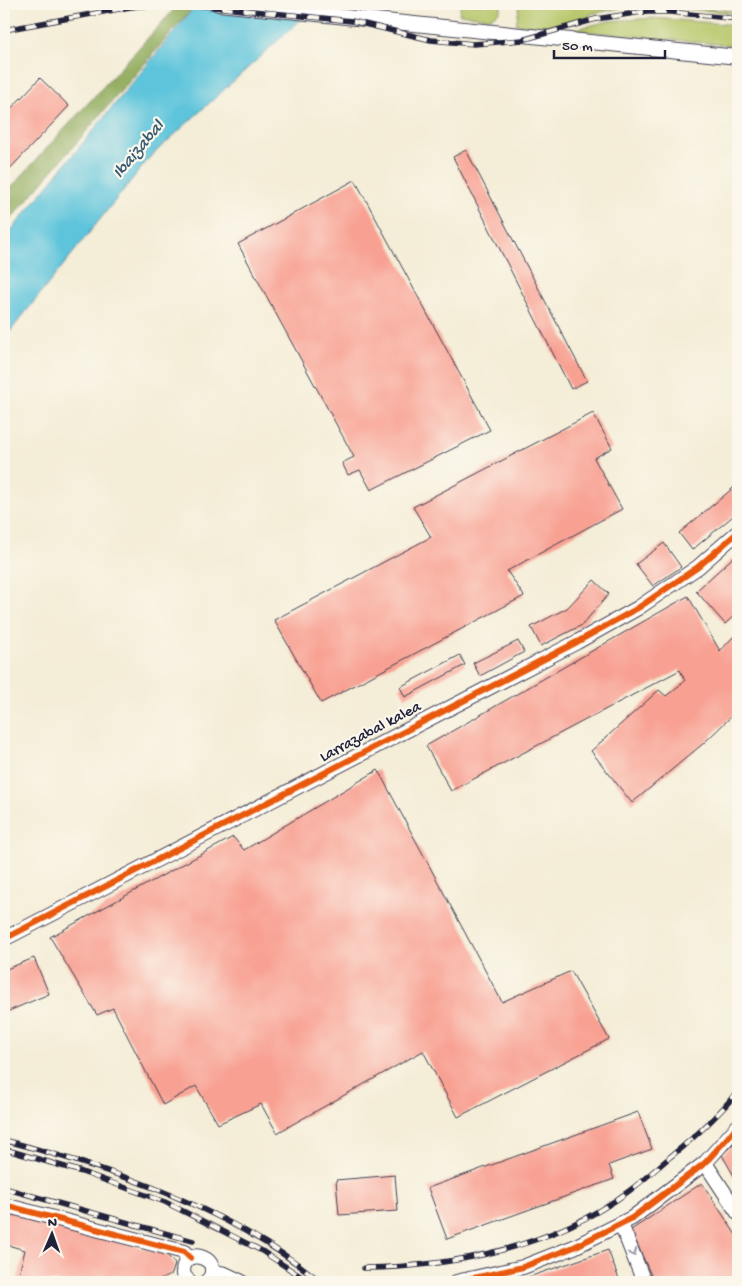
<svg xmlns="http://www.w3.org/2000/svg" width="742" height="1286" font-family="'Gochi Hand',sans-serif">
  <rect width="100%" height="100%" fill="#fbf7ec"/>
  <filter id="ink" filterUnits="userSpaceOnUse"><feTurbulence type="fractalNoise" baseFrequency=".02" numOctaves="2"/><feDisplacementMap in="SourceGraphic" scale="10" xChannelSelector="R" yChannelSelector="G"/><feConvolveMatrix kernelMatrix="1 2 1 2 8 2 1 2 1" color-interpolation-filters="sRGB"/></filter>
  <filter id="wash" filterUnits="userSpaceOnUse"><feTurbulence type="fractalNoise" baseFrequency=".0096" numOctaves="4" result="noise"/><feDisplacementMap in="SourceGraphic" scale="20" xChannelSelector="R" yChannelSelector="G"/><feGaussianBlur stdDeviation="1.12" result="paint"/><feColorMatrix in="noise" values="0 0 0 0 0 0 0 0 0 0 0 0 0 0 0 0 0 1.4 0 .05"/><feComposite in="paint" operator="in"/></filter>
  <g filter="url(#wash)">
    <rect width="100%" height="100%" fill="#f4edd7"/>
    <!-- green -->
    <g fill="#b6c668" stroke="#6c7452">
      <path d="M461,4h41l-3,8 -9,6 -31,-4z"/>
      <path d="M520,4h144l72,7 2,-7v10l-79,-8 -32,1 -37,7 -1,3 -41,11 -32,-4z"/>
      <path d="M653,18l85,7v21l-167,-16 38,-9z"/>
    </g>
    <!-- forest -->
    <path fill="#90ab5c" stroke="#59664c" d="M179,4h17l-192,223v-32z"/>
    <!-- water -->
    <path fill="#5dc4db" stroke="#40738b" d="M197,4h121l-168,153 -146,182v-100z"/>
    <g id="blocks">
      <!-- building -->
      <g fill="#f8a193">
        <path d="M40,78l29,28 -65,69v-59z"/>
        <path d="M466,150l121,231 -16,8 -118,-232z"/>
        <path d="M355,180l135,250 -119,60 -11,-20 -12,5 -6,-12 12,-6 -116,-213z"/>
        <path d="M593,413l19,35 -18,10 28,51 -115,62 17,25 -203,107 -47,-83 157,-83 -18,-30z"/>
        <path d="M738,484v28l-46,38 -13,-17z"/>
        <path d="M664,543l17,24 -28,19 -17,-22z"/>
        <path d="M738,553v59l-13,12 -29,-33z"/>
        <path d="M594,580l15,14 -27,31 -41,21 -10,-19 36,-19z"/>
        <path d="M688,596l32,55 15,-16 3,4v71l-33,32 -73,61 -41,-52 68,-61 7,6 19,-15 -5,-11 -229,121 -25,-45z"/>
        <path d="M518,641l6,11 -44,24 -7,-13z"/>
        <path d="M460,655l5,10 -60,32 -5,-10z"/>
        <path d="M378,770l124,232 69,-31 38,68 -151,78 -35,-66 -146,82 -16,-29 -43,20 -22,-38 -33,19 -50,-97 -16,7 -47,-78 183,-100 11,13z"/>
        <path d="M34,958l15,36 -45,19v-43z"/>
        <path d="M638,1112l14,37 -43,16 5,14 -167,60 -19,-51z"/>
        <path d="M738,1139v44l-16,-28z"/>
        <path d="M395,1175l3,36 -59,4 -3,-35z"/>
        <path d="M702,1183l36,55v44h-84l-23,-52z"/>
        <path d="M4,1209l163,46 8,9 -3,10 -16,8h-139l8,-32 -21,-6z"/>
        <path d="M608,1250l12,32h-106z"/>
      </g>
    </g>
  </g>
  <g filter="url(#ink)">
    <use href="#blocks" fill-opacity="0" stroke="#424052" stroke-width="1"/>
    <g fill="none" stroke-linecap="round" stroke-linejoin="round">
      <!-- minor casing -->
      <g stroke="#424052" stroke-width="16">
        <g id="minor">
          <path d="M218,4l520,53"/>
          <path d="M4,939l573,-297 61,-34 60,-41 40,-35"/>
          <path d="M705,1163l33,50"/>
          <path d="M4,1205l180,47 6,6"/>
          <path d="M621,1224l23,58"/>
          <path d="M212,1271l13,3 17,8"/>
          <path d="M189,1282l-6,-8c-1,-33 46,-13 23,8"/>
          <path d="M456,1282l67,-15 51,-20 58,-29 73,-55 33,-37"/>
        </g>
      </g>
      <!-- minor -->
      <use href="#minor" stroke="#fff" stroke-width="14"/>
      <!-- rail casing -->
      <g stroke="#22223b" stroke-width="5.5">
        <g id="rail">
          <path d="M4,30l126,-23 33,-3 31,1 158,16 79,19 43,4 48,-4 74,-21 46,-7h28l68,7"/>
          <path d="M4,1140c111,30 226,68 317,142"/>
          <path d="M4,1149l78,23 83,30 97,49 47,31"/>
          <path d="M4,1188l189,53"/>
          <path d="M364,1268c91,-1 191,-22 265,-77 15,-11 28,-23 41,-34 25,-20 48,-41 68,-66"/>
        </g>
      </g>
      <!-- rail -->
      <use href="#rail" stroke="#fbf7ec" stroke-width="4" stroke-dasharray="11" stroke-linecap="butt"/>
      <!-- cycleway casing -->
      <g stroke="#fbf7ec" stroke-width="9">
        <g id="cycleway">
          <path d="M4,939l573,-297 61,-34 60,-41 40,-35"/>
          <path d="M4,1205l180,47 6,6"/>
          <path d="M456,1282l67,-15 51,-20 58,-29 73,-55 33,-37"/>
        </g>
      </g>
      <!-- cycleway -->
      <use href="#cycleway" stroke="#e8590c" stroke-width="6"/>
    </g>
    <!-- one-way arrows -->
    <defs><path id="oneway-chevron" d="M-2-3.5L2.5 0L-2 3.5" fill="none" stroke-width="1.6" stroke-linecap="round" stroke-linejoin="round" transform="scale(1.25)"/></defs>
    <use stroke="#9c9ca7" href="#oneway-chevron" transform="translate(633 1253) rotate(68)"/>
  </g>
  <g text-anchor="middle" dominant-baseline="central" stroke-width="4.5" stroke-linejoin="round" paint-order="stroke">
    <!-- street labels -->
    <g font-size="16" fill="#22223b" stroke="#fbf7ec">
      <text transform="translate(371 733) rotate(-28)">Larrazabal kalea</text>
    </g>
    <!-- water labels -->
    <g font-size="18" font-style="italic" fill="#375b73" stroke="#fbf7ec">
      <text transform="translate(139 150) rotate(-50)">Ibaizabal</text>
    </g>
  </g>
  <!-- margin -->
  <rect width="742" height="1286" fill="none" stroke="#fbf7ec" stroke-width="20"/>
  <!-- north arrow -->
  <g transform="translate(52 1234) rotate(2)" stroke="#fbf7ec" stroke-width="4" paint-order="stroke">
  <path d="M0-4L9 19L0 12L-9 19Z" fill="#22223b"/>
  <text y="-8" font-size="14" font-weight="bold" text-anchor="middle" fill="#22223b">N</text>
  </g>
  <!-- scale -->
  <path d="M554 50v8h111v-8" fill="none" stroke="#22223b" stroke-width="2.5"/>
  <text x="562" y="50" font-size="15" fill="#22223b" stroke="#fbf7ec" stroke-width="4" paint-order="stroke">50 m</text>
</svg>
